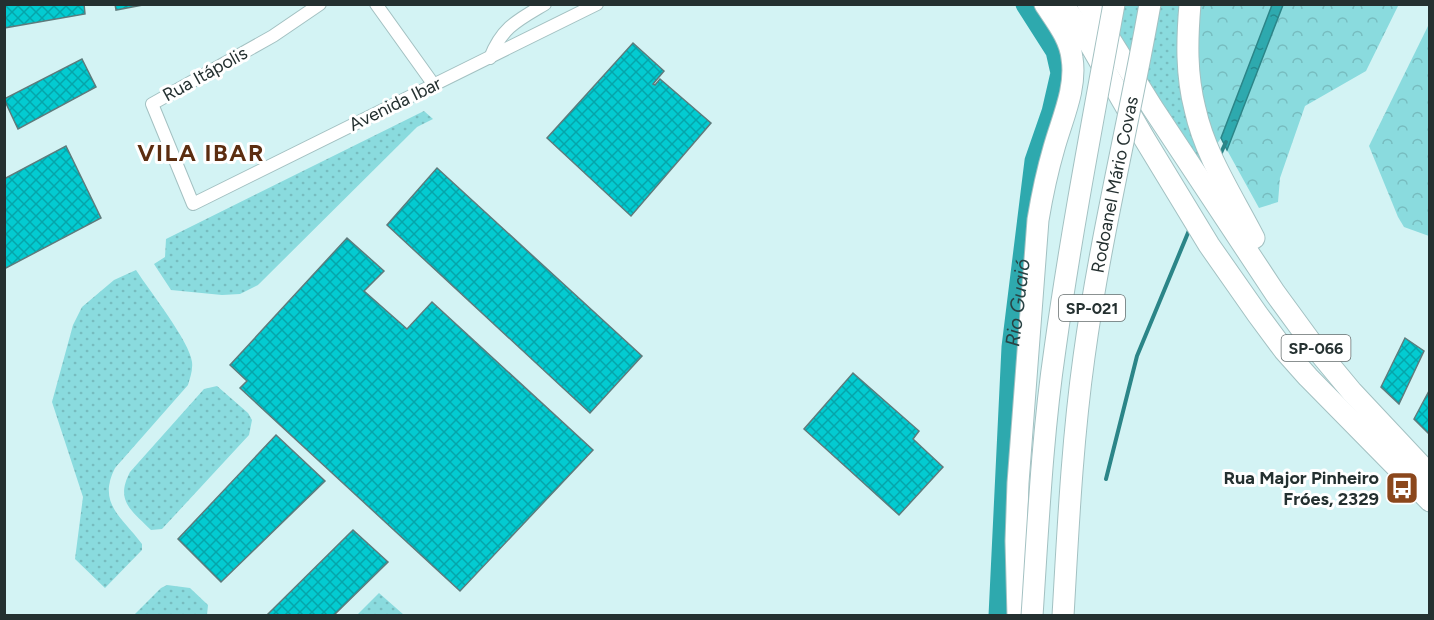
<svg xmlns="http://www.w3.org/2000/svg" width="1434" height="620" font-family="Figtree,sans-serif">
  <defs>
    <pattern id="grass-dots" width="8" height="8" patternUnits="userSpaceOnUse" patternTransform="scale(1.5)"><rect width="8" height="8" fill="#8adbde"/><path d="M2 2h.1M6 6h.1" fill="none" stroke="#77bcbf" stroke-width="1.8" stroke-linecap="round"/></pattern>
    <pattern id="forest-crowns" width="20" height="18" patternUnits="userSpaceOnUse" patternTransform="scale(1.5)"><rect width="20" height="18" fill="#8adbde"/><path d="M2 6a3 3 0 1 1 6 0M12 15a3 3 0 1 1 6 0" fill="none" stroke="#77bcbf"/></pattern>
    <pattern id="water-ripples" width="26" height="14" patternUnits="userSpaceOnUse" patternTransform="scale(1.5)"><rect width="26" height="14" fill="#2ea9ae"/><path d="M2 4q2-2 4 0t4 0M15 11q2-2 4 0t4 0" fill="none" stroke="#278a8e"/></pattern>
    <pattern id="building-cross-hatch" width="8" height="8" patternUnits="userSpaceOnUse" patternTransform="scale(1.5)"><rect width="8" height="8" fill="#03cbd1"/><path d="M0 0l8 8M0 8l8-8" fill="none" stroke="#05a5aa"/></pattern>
  </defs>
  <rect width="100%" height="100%" fill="#d3f3f4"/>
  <!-- grass -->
  <g fill="url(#grass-dots)">
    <path d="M1098,5h102l2,101 15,38 -11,28z"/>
    <path d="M424,111l9,8 -16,8 -159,158 -18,9 -18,1 -51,-5 -17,-26 11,-7 1,-18z"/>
    <path d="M136,270c13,20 54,72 56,92 1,8 -2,16 -4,23l-73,83c-18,36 7,49 27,76v6l-37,38 -30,-29 8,-62 -31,-95 21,-77 9,-18 32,-27z"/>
    <path d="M217,386l31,27 4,7 -3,15 -87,94 -11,1c-20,-20 -36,-29 -21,-58l74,-83z"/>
    <path d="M167,585l23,3 18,17 -1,10h-73l27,-27z"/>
    <path d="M379,593l25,22h-47z"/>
  </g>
  <!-- forest -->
  <g fill="url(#forest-crowns)">
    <path d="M1396,4l2,2 -32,65 -61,35 -25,72 -2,24 -19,6 -32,-58 56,-145z"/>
    <path d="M1200,5h72l-51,133 -4,6 -15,-38 -5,-30z"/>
    <path d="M1429,24v212l-25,-9 -6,-10 -29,-71z"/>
  </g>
  <!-- water -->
  <path fill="url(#water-ripples)" stroke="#2b8588" stroke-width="1.5" d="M1272,5h11l-56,145 -6,-12z"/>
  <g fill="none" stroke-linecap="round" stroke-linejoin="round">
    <!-- stream -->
    <g stroke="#2b8588" stroke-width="4">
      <path d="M1219,157l7,-15"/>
      <path d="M1106,479l31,-123 53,-128"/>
    </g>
    <!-- river -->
    <path stroke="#2ea9ae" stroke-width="21" id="s1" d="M999,616l13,-269 23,-186 17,-49 9,-39 -5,-22 -30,-47"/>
  </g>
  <!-- building -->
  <g fill="url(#building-cross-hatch)" stroke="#5e7b7c" stroke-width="1.5">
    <path d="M4,4h80l1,10 -81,14z"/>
    <path d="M115,4h33l-32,6z"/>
    <path d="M633,43l31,28 -11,13 2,1 5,-6 51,44 -80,93 -84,-78z"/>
    <path d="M82,59l14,28 -78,42 -14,-30z"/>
    <path d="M66,146l35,72 -97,51v-90z"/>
    <path d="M437,168l205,188 -52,57 -203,-188z"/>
    <path d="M347,238l37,33 -20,20 43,38 25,-27 161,148 -133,141 -220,-203 7,-7 -17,-16z"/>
    <path d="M1405,338l19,13 -25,53 -18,-17z"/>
    <path d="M853,373l66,58 -6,8 30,28 -44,48 -95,-86z"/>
    <path d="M1430,389v46l-16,-16z"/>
    <path d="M276,435l49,46 -104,101 -43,-43z"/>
    <path d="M353,530l35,32 -55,54h-67z"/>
  </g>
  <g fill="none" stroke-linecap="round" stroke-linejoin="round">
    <!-- street casing -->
    <g stroke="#a3c1c2" stroke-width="14">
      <g id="street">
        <path d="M320,4l-47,32 -121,68 41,100 404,-200"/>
        <path d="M376,4l58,81"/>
        <path d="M490,58c12,-31 28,-38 55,-54"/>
      </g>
    </g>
    <!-- highway casing -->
    <g stroke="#a3c1c2" stroke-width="23">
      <g id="highway">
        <path d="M1063,4l24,35 57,99 65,107 49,70 26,35 24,27 122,124"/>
        <path d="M1088,4l64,103 123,186 38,52 39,47 78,83"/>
        <path d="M1190,4c-3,36 -4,70 5,105 10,46 38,88 59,129"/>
        <path d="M1018,616l-2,-75 2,-58 20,-263c4,-24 9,-48 16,-72 8,-29 23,-60 18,-90 -2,-20 -16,-37 -27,-54"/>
      </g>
    </g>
    <!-- street -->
    <use href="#street" stroke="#fff" stroke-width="12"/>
    <!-- highway -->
    <use href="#highway" stroke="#fff" stroke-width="21"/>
    <!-- highway-bridge casing -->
    <g stroke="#a3c1c2" stroke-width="23" stroke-linecap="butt">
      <g id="highway-bridge">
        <path d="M1032,616c6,-89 10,-179 23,-267 16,-115 38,-230 59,-345"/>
        <path id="s2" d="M1063,616c5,-86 9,-173 21,-259 16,-118 45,-235 66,-353"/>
      </g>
    </g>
    <!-- highway-bridge -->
    <use href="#highway-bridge" stroke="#fff" stroke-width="21"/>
  </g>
  <!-- icons -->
  <defs>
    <g id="bus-square" transform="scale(1.725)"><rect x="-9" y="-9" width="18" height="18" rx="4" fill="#8b471c" stroke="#fff"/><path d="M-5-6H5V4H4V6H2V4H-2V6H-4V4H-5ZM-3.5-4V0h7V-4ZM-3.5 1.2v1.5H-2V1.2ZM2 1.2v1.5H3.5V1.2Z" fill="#fff"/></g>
  </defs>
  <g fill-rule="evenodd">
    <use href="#bus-square" x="1402" y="488"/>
  </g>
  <g text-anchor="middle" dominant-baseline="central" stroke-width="6" stroke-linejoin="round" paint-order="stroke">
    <!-- shield labels -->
    <g fill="#fff" stroke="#666e6e" stroke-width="1.5">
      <rect x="1059" y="295" width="66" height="26" rx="4.5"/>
      <rect x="1281.5" y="335" width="69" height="26" rx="4.5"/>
    </g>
    <g font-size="16" font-weight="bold" fill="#243030">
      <text x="1092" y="308">SP-021</text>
      <text x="1316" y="348">SP-066</text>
    </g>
    <!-- street labels -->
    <g font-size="18" fill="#243030" stroke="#fff">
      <text transform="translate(205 74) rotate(-29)">Rua Itápolis</text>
      <text transform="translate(395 104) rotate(-26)">Avenida Ibar</text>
      <text stroke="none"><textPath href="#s2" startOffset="435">Rodoanel Mário Covas</textPath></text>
    </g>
    <!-- poi labels -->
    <g font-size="18" font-weight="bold" fill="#243030" stroke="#fff" text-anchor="end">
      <text x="1379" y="478">Rua Major Pinheiro<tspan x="1379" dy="21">Fróes, 2329</tspan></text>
    </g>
    <!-- water labels -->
    <g font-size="20" font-style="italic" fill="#294344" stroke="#fff">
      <text stroke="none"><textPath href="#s1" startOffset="314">Rio Guaió</textPath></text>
    </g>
    <!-- district labels -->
    <g font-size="24" font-weight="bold" letter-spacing="1.5" fill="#5c2d10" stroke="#fff">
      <text x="201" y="152">VILA IBAR</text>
    </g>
  </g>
  <!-- border -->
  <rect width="1434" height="620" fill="none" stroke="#243030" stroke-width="12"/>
</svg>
